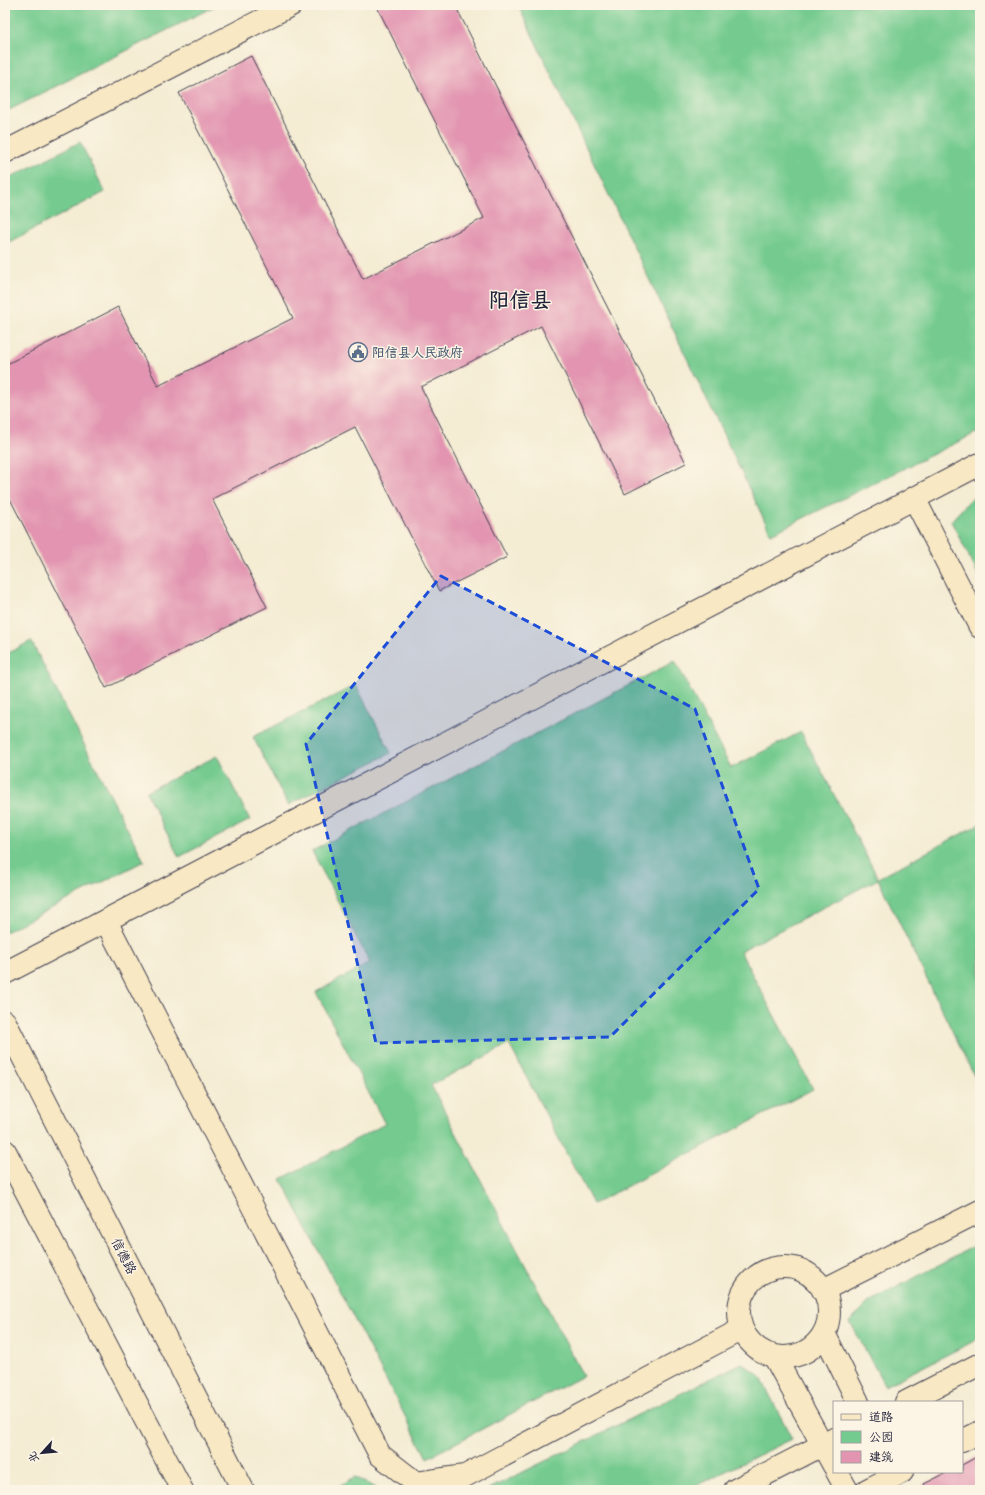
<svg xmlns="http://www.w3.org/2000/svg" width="985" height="1495" font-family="Itim,'LXGW WenKai TC',sans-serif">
  <rect width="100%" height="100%" fill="#fcf5e5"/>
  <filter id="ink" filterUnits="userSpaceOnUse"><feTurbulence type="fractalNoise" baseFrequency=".025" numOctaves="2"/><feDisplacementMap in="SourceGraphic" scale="8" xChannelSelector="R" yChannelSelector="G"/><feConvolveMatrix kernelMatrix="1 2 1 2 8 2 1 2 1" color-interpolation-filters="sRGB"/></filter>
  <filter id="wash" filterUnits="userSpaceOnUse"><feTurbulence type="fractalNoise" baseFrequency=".012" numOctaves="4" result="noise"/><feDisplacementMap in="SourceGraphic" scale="16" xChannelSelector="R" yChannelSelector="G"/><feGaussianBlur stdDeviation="0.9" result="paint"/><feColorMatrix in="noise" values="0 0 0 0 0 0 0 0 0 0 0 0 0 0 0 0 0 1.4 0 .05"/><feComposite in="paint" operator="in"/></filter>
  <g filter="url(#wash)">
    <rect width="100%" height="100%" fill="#f4ecd3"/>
    <!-- green -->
    <g fill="#74cb8f" stroke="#4b7665">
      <path d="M5,5h212l-212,107z"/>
      <path d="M518,5h462v426l-209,103z"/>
      <path d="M80,142l25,50 -100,52v-64z"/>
      <path d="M980,495v83l-29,-57 20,-22z"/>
      <path d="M31,641l113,220 -139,71v-277z"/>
      <path d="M675,661l56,107 70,-36 77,146 102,-54v264l-102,-209 -138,72 73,138 -220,115 -84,-160 -78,41 152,291 -156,82 -146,-279 104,-55 -69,-132 54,-29 -58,-112z"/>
      <path d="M356,685l35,68 -103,52 -35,-68z"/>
      <path d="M217,756l33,64 -71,37 -33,-65z"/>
      <path d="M980,1243v95l-95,48 -35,-64 19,-20z"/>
      <path d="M742,1363l18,13 32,63 -105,51h-200z"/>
      <path d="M355,1477l24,13h-47z"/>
    </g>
    <g id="blocks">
      <!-- building -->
      <g fill="#e294b0">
        <path d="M376,5h79l231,458 -61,31 -84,-168 -120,61 86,170 -68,34 -84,-164 -143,72 55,108 -161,81 -101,-199v-124l113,-58 40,79 135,-68 -114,-225 72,-37 112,223 121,-61z"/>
        <path d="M980,1455v35h-53l-3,-6 24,-12h14v-7z"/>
      </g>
    </g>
  </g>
  <g filter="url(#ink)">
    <use href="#blocks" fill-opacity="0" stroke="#424052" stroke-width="1"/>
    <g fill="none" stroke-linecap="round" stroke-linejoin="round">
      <!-- secondary casing -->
      <g stroke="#424052" stroke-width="24">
        <g id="secondary">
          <path d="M5,152l286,-147"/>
          <path d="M914,498l66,129"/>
          <path d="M106,921l274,534 36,28 49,-7 277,-147"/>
          <path d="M5,973l975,-509"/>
          <path d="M5,1022l238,468"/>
          <path d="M5,1151l177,339"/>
          <circle cx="784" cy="1312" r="45"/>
          <path d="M823,1290l157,-79"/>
          <path d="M824,1333l34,69"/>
          <path d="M774,1356l60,110"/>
          <path d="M906,1402l74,-38"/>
          <path d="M962,1441l18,-9"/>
          <path d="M837,1472l10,18"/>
          <path d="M735,1490l99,-51"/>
          <path d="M867,1490l35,-18"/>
        </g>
      </g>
      <!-- secondary -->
      <use href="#secondary" stroke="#f8e8c3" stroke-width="22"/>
    </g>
  </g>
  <!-- marked area -->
  <path fill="#1d4ed8" fill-opacity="0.2" stroke="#1d4ed8" stroke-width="3" stroke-dasharray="8 5" stroke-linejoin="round" d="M441,576l254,133 64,180 -149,148 -234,6 -70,-299z"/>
  <!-- icons -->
  <defs>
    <g id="civic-ring" transform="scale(1)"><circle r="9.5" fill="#fcf5e5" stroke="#5c6f8a" stroke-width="1.5"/><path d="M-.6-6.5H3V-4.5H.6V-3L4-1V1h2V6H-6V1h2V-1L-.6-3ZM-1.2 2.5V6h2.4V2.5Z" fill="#5c6f8a"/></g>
  </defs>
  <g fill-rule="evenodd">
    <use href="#civic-ring" x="358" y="352"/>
  </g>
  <g text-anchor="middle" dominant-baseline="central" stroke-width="3" stroke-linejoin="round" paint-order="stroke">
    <!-- service labels -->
    <g font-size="13" font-weight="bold" fill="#4e5e75" stroke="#fcf5e5" text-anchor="start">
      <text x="372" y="352">阳信县人民政府</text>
    </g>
    <!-- street labels -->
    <g font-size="13" fill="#22223b" stroke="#fcf5e5">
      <text transform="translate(124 1256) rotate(63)">信德路</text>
    </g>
    <!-- town labels -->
    <g font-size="21" font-weight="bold" fill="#22223b" stroke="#fcf5e5">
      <text x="520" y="299">阳信县</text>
    </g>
  </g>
  <!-- margin -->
  <rect width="985" height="1495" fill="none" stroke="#fcf5e5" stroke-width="20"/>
  <!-- legend -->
  <rect x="833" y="1401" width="130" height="72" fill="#fcf5e5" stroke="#a5a1a1"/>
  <rect x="841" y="1414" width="20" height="6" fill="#f8e8c3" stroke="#a5a1a1"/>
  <text x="869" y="1421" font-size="12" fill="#22223b">道路</text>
  <rect x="841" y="1431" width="20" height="12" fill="#74cb8f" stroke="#a5a1a1"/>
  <text x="869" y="1441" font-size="12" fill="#22223b">公园</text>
  <rect x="841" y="1451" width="20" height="12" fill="#e294b0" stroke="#a5a1a1"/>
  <text x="869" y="1461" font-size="12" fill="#22223b">建筑</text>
  <!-- north arrow -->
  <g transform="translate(42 1453) rotate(243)" stroke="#fcf5e5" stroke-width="3" paint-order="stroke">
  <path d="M0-3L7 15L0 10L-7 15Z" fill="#22223b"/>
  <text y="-6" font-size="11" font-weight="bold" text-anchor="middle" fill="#22223b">北</text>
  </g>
</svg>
